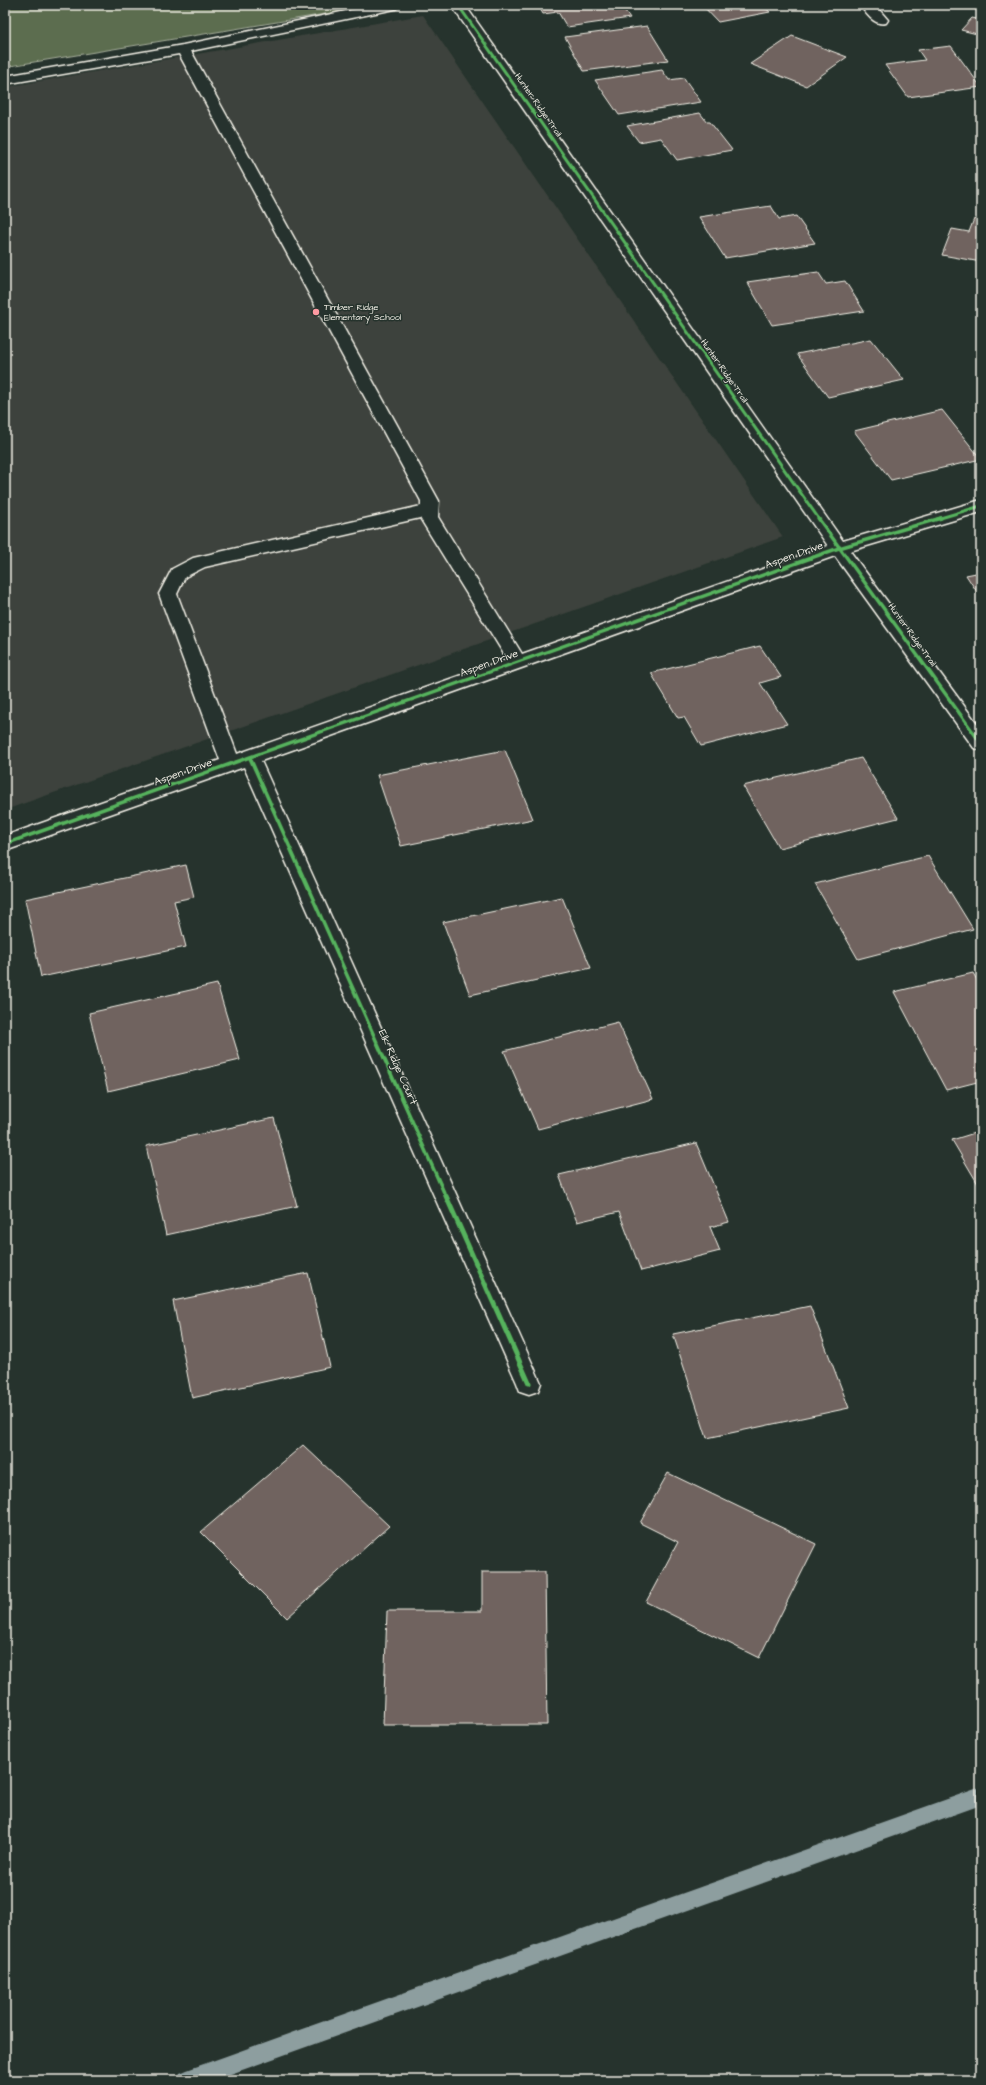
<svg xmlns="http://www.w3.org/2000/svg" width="986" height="2085" font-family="'Architects Daughter',sans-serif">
  <rect width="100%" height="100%" fill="#26332d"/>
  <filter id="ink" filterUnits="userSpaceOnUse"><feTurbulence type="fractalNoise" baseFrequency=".025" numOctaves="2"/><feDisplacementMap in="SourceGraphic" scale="8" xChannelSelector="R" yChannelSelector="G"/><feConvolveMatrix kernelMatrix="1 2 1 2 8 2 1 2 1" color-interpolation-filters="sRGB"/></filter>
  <g filter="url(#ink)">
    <!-- built -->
    <path fill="#3c423c" d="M423,15l360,522 -778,273v-723z"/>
    <!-- green -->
    <path fill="#5b6d50" stroke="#a8af9c" d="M5,5h375l-370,61 1,2 -6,1z"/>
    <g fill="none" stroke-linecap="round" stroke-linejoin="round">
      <!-- stream -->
      <path fill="#8d9e9f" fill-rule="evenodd" d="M981,1787v18l-767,275h-37l3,-7 7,-3z"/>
    </g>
    <!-- building -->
    <g fill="#70645f" stroke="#f4f1e8">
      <path d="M538,5h83l9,13 -63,9 -9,-15 -15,2z"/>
      <path d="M710,5h52l8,7 -52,10 -15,-16z"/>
      <path d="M972,18l9,2v15l-20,-5z"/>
      <path d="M647,26l21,34 -84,11 -19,-34z"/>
      <path d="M792,36l55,21 -41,29 -56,-22z"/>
      <path d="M951,46l30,41 -73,10 -23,-32 40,-5 -7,-10z"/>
      <path d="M662,70l7,10 15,-2 17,24 -82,13 -24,-35z"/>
      <path d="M700,113l7,9h3l22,28 -55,10 -16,-22 -22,4 -12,-16z"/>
      <path d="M771,206l8,13 17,-3 19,27 -90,15 -26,-41z"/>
      <path d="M974,219l7,2v41l-39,-7 10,-26 17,3z"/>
      <path d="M818,272l8,12 19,-3 19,30 -92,14 -25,-43z"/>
      <path d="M871,339l33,41 -76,17 -31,-43z"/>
      <path d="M942,410l39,49 -90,21 -37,-49z"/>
      <path d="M981,572v26l-15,-23z"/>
      <path d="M760,646l21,31 -21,6 27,41 -86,22 -17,-29 -6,1 -27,-45z"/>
      <path d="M505,750l28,69 -132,27 -24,-71z"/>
      <path d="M861,758l37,60 -119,30 -36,-62z"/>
      <path d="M928,856l45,73 -115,30 -43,-75z"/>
      <path d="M186,865l8,32 -20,4 12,46 -145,30 -16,-78z"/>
      <path d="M562,897l29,71 -121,27 -27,-73z"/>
      <path d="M973,973l8,14v94l-35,9 -52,-98z"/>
      <path d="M217,984l23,76 -132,31 -19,-78z"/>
      <path d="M618,1022l35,77 -115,30 -34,-78z"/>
      <path d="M274,1118l23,88 -131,29 -20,-89z"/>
      <path d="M981,1131v58l-29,-49z"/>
      <path d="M696,1143l33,79 -19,5 10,24 -79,20 -22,-59 -42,10 -18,-47z"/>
      <path d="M308,1273l22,94 -138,31 -19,-97z"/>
      <path d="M810,1306l39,102 -142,30 -34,-104z"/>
      <path d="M303,1445l86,81 -102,92 -86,-86z"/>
      <path d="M668,1473l148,71 -57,114 -113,-56 32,-60 -38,-19z"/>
      <path d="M482,1572h63l2,153h-164l4,-114h95z"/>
    </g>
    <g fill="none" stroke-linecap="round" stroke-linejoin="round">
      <!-- minor casing -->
      <g stroke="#f4f1e8" stroke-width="3">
        <g id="minor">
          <path d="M375,5h27l-7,4 -204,42 248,450 -1,16 84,137 306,-108 -377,-541h14l378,536 138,-41v12l-131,39 131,178v21l-7,-2 -139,-192 -574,205 280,622 -3,8 -9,3 -9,-3 -3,-8 -273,-616 -239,84v-15l215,-76 -61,-166 13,-25 21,-11 228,-52v-5l-242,-447 -174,30v-8l178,-31zM420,518l87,141 -270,95 -60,-160 8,-17 20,-10z"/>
          <path d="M860,5h15l13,15 -2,3c-11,3 -20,-9 -26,-18z"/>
        </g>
      </g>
      <!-- minor -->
      <use href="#minor" fill="#26332d" fill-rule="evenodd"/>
      <!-- cycleway-far2 casing -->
      <g stroke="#26332d" stroke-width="5">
        <g id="cycleway-far2">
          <path d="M458,5l361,514"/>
          <path d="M937,519l44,-13"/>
        </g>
      </g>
      <!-- cycleway-far1 casing -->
      <g stroke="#26332d" stroke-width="6">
        <g id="cycleway-far1">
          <path d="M818,518l163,225"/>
          <path d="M250,758l196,439"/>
          <path d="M5,844l834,-296 102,-30"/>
        </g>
      </g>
      <!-- cycleway casing -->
      <g stroke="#26332d" stroke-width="8">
        <path id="cycleway" d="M446,1196l83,187"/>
      </g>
      <!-- cycleway-far2 -->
      <use href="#cycleway-far2" stroke="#56b35d" stroke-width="3"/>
      <!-- cycleway-far1 -->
      <use href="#cycleway-far1" stroke="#56b35d" stroke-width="3.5"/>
      <!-- cycleway -->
      <use href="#cycleway" stroke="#56b35d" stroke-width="5"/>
    </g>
  </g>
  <!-- markers -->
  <circle fill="#ff9aa2" stroke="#26332d" stroke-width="1.5" cx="316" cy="312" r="4"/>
  <g text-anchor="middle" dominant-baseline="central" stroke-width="3" stroke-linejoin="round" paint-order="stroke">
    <!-- far-street labels -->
    <g font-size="9" fill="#f4f1e8" stroke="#26332d">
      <text transform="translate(538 105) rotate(55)">Hunter Ridge Trail</text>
      <text transform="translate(724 371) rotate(55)">Hunter Ridge Trail</text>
      <text transform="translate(912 635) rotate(54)">Hunter Ridge Trail</text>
    </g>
    <!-- far-poi labels -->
    <g font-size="9" fill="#f4f1e8" stroke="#26332d" text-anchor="start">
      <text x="324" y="307">Timber Ridge<tspan x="324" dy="10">Elementary School</tspan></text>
    </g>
    <!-- street labels -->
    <g font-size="11" fill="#f4f1e8" stroke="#26332d">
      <text transform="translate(794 555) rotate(-20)">Aspen Drive</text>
      <text transform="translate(489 663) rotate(-20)">Aspen Drive</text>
      <text transform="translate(183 772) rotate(-20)">Aspen Drive</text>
      <text transform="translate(398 1067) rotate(66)">Elk Ridge Court</text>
    </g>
  </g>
  <!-- margin -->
  <rect width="986" height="2085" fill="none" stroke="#26332d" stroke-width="20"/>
  <rect x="10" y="10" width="966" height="2065" fill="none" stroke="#f4f1e8" stroke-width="1.5" filter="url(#ink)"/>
</svg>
